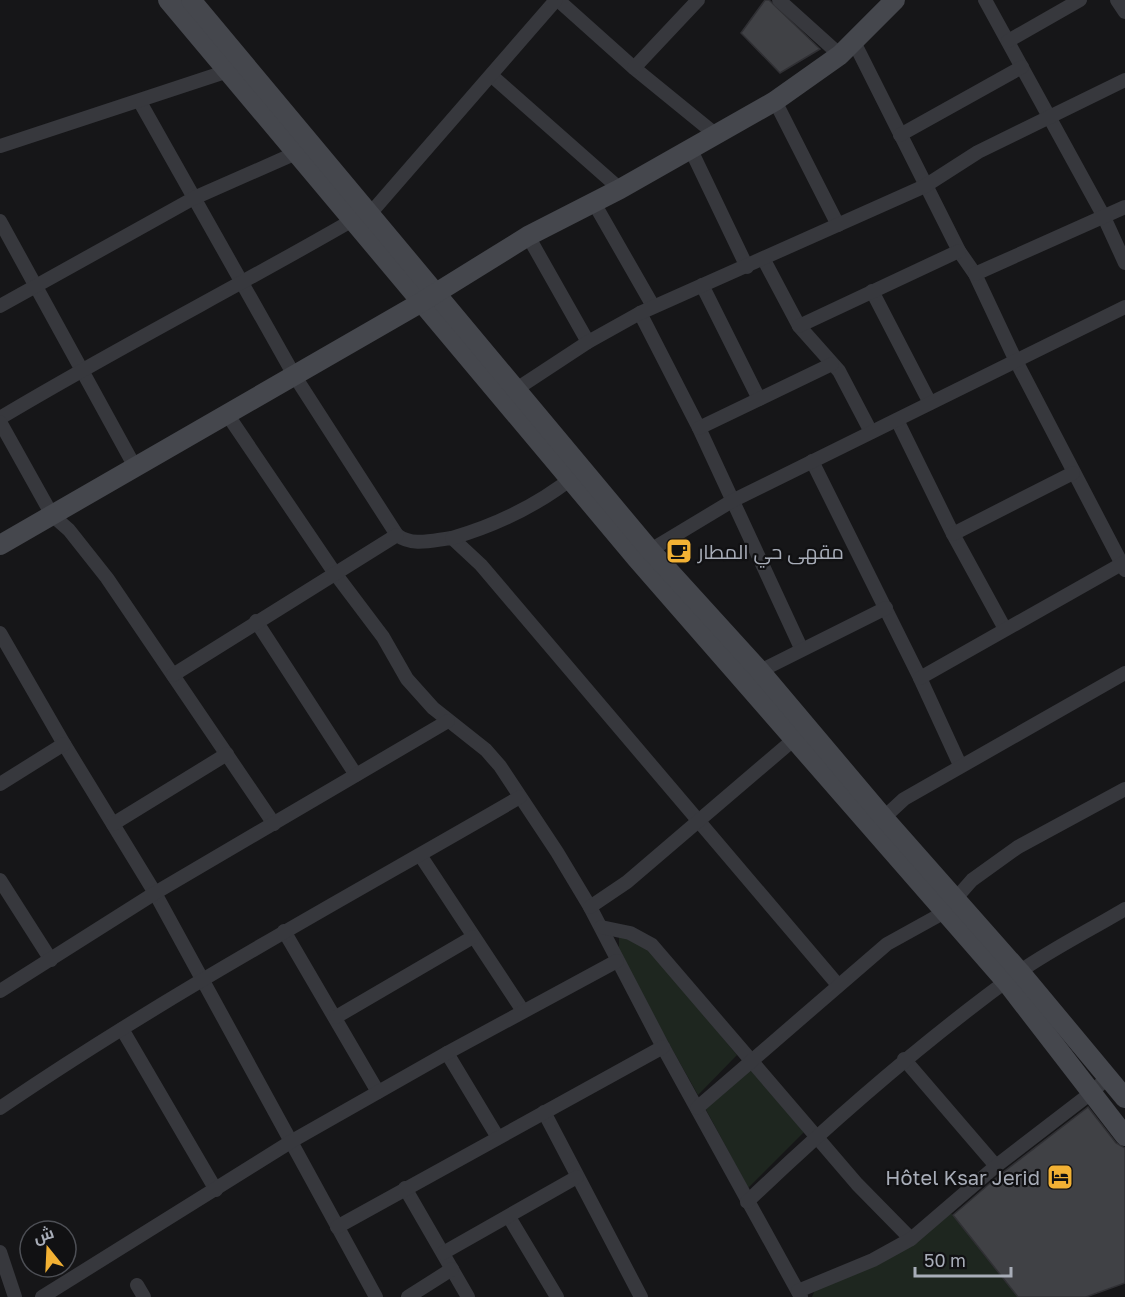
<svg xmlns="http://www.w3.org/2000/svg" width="1125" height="1297" font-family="'Golos Text',Cairo,sans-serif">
  <rect width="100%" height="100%" fill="#161618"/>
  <!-- green -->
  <g fill="#1e261f">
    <path d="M619,936l16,3 18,15 84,101 -39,40 -75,-133 -4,-14z"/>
    <path d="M749,1065l55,67 -56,56 -44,-82z"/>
    <path d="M951,1213l67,84h-206l4,-10z"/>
  </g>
  <!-- building -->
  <g fill="#404145" stroke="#303034" stroke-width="1.5">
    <path d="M765,0h4l51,49 -40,24 -39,-40z"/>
    <path d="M1088,1107l28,36 9,5v135l-39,14h-68l-65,-82 49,-42z"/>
  </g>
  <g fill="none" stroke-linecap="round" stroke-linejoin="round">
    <!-- street -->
    <g stroke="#37383d" stroke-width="14">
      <path d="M558,0l76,68 81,66"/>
      <path d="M779,0l61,55"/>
      <path d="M985,0l118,215 22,48"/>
      <path d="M1117,0l8,12"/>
      <path d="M1008,41l72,-41"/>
      <path d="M854,42l105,209 16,23 40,85 110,211"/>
      <path d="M634,68l64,-68"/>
      <path d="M492,76l128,113"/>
      <path d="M775,101l63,124"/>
      <path d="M140,102l154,273 103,160c16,12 36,5 55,3l29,27 357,420"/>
      <path d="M900,135l122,-68"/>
      <path d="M0,146l234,-77"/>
      <path d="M690,148l57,119"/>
      <path d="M594,203l59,103"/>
      <path d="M369,215l187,-215"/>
      <path d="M0,221l135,246"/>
      <path d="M528,236l60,106"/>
      <path d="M764,260l35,66 40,45 32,61"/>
      <path d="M975,274l150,-67"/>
      <path d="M702,285l57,114"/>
      <path d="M872,291l58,112"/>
      <path d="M0,306l194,-108 102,-45"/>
      <path d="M640,313l59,115 102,220"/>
      <path d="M799,326l160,-75"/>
      <path d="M509,394l79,-52 52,-29 285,-127 53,-34 147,-72"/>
      <path d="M227,414l107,158 49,65 24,42 26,29 53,42 14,16 57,86 33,55 73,140 138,250"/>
      <path d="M0,418c115,-69 235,-130 351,-197"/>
      <path d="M897,420l56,114 52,95"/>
      <path d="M0,422l52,93 17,15 38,48 167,246"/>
      <path d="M699,428l133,-64"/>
      <path d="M812,461l108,217 40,87"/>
      <path d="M953,534l120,-61"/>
      <path d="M452,538c45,-13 88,-34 125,-64"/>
      <path d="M644,554l88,-53 393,-194"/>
      <path d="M256,621l100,154"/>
      <path d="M0,633l64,111 91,149 221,404"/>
      <path d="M760,671l126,-63"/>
      <path d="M173,675l224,-140"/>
      <path d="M920,678l205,-116"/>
      <path d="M0,784l64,-40"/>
      <path d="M878,823l26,-24 221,-126"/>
      <path d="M113,824l114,-70"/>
      <path d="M420,855l103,156"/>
      <path d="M0,880l51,80"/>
      <path d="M590,907l37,-25 172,-147"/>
      <path d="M601,927l29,6 22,12 205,239 54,55"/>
      <path d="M284,931l94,161"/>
      <path d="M0,991l155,-98 293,-172"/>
      <path d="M336,1017l137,-80"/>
      <path d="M122,1029l94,161"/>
      <path d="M447,1053l50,83"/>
      <path d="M904,1059l92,107"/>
      <path d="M0,1108c167,-114 346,-210 520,-311"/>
      <path d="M697,1108l190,-164 56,-31 29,-33 46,-33 107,-58"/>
      <path d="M544,1112l97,185"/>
      <path d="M405,1188l63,109"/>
      <path d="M747,1202c86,-82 175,-160 272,-230 33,-23 71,-42 106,-63"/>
      <path d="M509,1217l48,80"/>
      <path d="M337,1227l326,-180"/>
      <path d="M0,1252l15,45"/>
      <path d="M443,1253l134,-76"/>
      <path d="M137,1285l7,12"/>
      <path d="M798,1291l75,-31 38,-21 85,-73 95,-73 17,-16"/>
      <path d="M42,1297l250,-156 155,-88 170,-92"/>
      <path d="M408,1297l44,-28"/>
    </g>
    <!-- secondary -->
    <g stroke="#45474d" stroke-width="20">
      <path d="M168,0l469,559 370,424 118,153"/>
      <path d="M191,0l459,550 110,121 124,147 136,154 105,126"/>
      <path d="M0,545l420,-242 108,-67 92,-47 155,-88 65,-46 55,-55"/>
    </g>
  </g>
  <!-- icons -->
  <defs>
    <g id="cafe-square" transform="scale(1.35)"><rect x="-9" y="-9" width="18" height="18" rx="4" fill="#f2b134" stroke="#111113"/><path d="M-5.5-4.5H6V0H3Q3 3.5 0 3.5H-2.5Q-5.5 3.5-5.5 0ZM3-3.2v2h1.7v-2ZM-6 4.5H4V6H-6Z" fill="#111"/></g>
    <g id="hotel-square" transform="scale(1.35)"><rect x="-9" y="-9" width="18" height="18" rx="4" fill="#f2b134" stroke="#111113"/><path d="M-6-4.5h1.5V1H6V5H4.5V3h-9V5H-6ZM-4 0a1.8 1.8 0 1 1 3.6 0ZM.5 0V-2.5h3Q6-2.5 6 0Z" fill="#111"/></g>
  </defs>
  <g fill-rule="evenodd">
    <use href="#cafe-square" x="679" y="551"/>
    <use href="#hotel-square" x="1060" y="1177"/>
  </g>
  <g text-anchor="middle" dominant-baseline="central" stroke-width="4.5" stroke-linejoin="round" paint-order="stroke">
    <!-- poi labels -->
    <g font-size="20" fill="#a8adb8" stroke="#111113" text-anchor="start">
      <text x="698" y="551">مقهى حي المطار</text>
      <text x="1040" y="1177" text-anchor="end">Hôtel Ksar Jerid</text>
    </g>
  </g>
  <!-- north arrow -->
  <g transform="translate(48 1249) rotate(342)"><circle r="28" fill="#111113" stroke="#4d4f55" stroke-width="1.5"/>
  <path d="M0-4.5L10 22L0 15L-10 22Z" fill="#f2b134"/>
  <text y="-9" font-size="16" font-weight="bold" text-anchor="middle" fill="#a8adb8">ش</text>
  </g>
  <!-- scale -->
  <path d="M915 1267v9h96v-9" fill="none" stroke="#a8adb8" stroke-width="3"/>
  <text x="924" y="1267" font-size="18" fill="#a8adb8" stroke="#111113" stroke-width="4.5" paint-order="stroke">50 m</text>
</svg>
